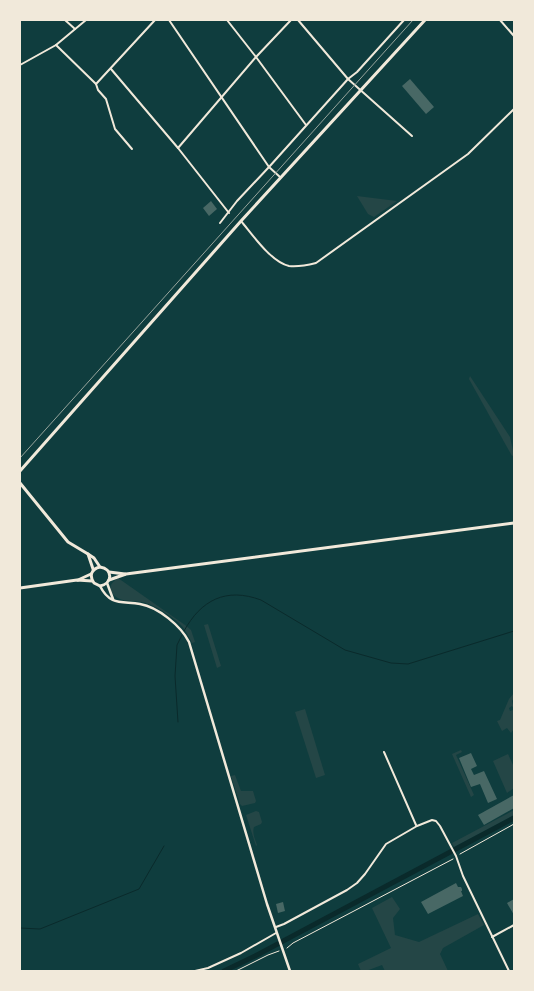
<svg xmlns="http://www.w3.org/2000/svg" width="534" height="991" font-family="Spectral,serif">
  <rect width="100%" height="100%" fill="#0f3d3e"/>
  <!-- green -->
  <g fill="#244646">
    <path d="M357,196l40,5 -23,16 -6,-3z"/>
    <path d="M470,376l40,61 4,18 -2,1 -43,-77z"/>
    <path d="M118,578l67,47 6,5 4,12 -3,1c-3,-6 -6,-12 -10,-17 -9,-9 -28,-22 -40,-24 -9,-2 -19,1 -27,-6 -8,-6 -5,-13 3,-18z"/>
    <path d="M208,624l13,42 -4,2 -13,-43z"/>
    <path d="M514,693v5l-2,3 2,8 -2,-3 -3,2 1,3 3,-1 1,2v17l-3,4 -4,-5 -5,3 -5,-10 3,-1 9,-21z"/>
    <path d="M305,709l20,66 -9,3 -21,-66z"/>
    <path d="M461,750l1,2 -6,3 18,40 -3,2 -19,-43z"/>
    <path d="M508,754l6,13v21l-7,5 -14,-32z"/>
    <path d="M235,775l6,16h12l3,10 -1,2 -13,3 -2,-2 -9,-28z"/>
    <path d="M514,810v5l-60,32 -2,-4z"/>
    <path d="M256,811l3,1 3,10 -1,2 -7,3c-2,6 1,12 3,18l-1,1 -10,-31z"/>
    <path d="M392,897l8,12 -7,9 2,17 24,7 59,-28 6,11 -41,23 -3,6 8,17h-63l-3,-6 -16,6h-5l-3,-7 33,-16 -19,-40z"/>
  </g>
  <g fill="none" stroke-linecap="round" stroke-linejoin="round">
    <!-- stream -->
    <g stroke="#0a2a2b" stroke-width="1">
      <path d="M184,631c17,-31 42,-44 77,-31l84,50 46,13 17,1 106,-33"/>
      <path d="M178,722l-3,-46 2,-31 5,-10"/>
      <path d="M20,928l20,1 99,-40 25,-43"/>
    </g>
    <!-- canal -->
    <path stroke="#0a2a2b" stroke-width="5" d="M224,971l31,-15 259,-138"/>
  </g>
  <!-- building -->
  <g fill="#486865">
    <path d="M410,79l24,28 -8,7 -24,-28z"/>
    <path d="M211,201l6,8 -8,7 -6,-8z"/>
    <path d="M471,753l6,13 -6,3 3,6 10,-4 13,28 -9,4 -8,-19 -9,3 -12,-29z"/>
    <path d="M514,795v13l-30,17 -6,-10z"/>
    <path d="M456,883l2,4h3l1,2v2h-1l2,5 -35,18 -7,-12z"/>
    <path d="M514,899v16l-7,-12z"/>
    <path d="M283,902l2,9 -7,2 -2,-9z"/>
  </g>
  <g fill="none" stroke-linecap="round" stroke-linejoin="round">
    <!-- path -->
    <g stroke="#f1e9da" stroke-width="1">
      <path d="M460,854l54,-30"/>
      <path d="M287,948l6,-5 160,-84"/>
      <path d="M236,971l32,-16 11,-4"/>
    </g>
    <!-- minor -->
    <g stroke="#f1e9da" stroke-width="2">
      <path d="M65,20l10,9"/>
      <path d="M169,20l100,147 11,10"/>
      <path d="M227,20l29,37 50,68"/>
      <path d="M298,20l50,59 64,57"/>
      <path d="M500,20l14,16"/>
      <path d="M56,45l40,39 2,6 8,9 9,30 17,20"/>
      <path d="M20,65l36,-20 30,-25"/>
      <path d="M111,69l67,79 51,65"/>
      <path d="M96,84l59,-64"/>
      <path d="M178,148l78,-91 35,-37"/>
      <path d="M241,221c11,13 30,41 48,45 9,1 19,-1 27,-3l152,-109 46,-45"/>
      <path d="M220,223l17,-22 32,-34 79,-88 9,-7 47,-52"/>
      <path d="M384,752l32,73"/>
      <path d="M276,927l8,-3 63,-34 10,-7 8,-9 21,-30 31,-18 15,-6 4,1 4,5 16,30 7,20 46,95"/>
      <path d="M492,937l22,-12"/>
      <path d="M195,971l13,-3 33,-15 35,-20"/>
    </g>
    <!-- tertiary -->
    <g stroke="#f1e9da" stroke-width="2.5">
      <path d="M107,583l6,16"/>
      <path d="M100,586c10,20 22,15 40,18 18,3 41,22 49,38l78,262 23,67"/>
    </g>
    <!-- primary -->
    <g stroke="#f1e9da" stroke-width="3">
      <path d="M20,471l221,-250 184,-201"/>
      <path d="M20,483l48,59 20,12 6,4 6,9c13,2 13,16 0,19l-6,-3c-5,-7 -3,-14 6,-16"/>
      <path d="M88,554l5,15"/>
      <path d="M109,572l16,2"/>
      <path d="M78,580l13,-6"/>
      <path d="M109,580l17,-6 388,-51"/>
      <path d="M20,588l57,-8 15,1"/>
    </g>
    <!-- tram -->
    <path stroke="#97a49c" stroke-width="1" d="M20,458l393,-438"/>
  </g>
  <!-- border -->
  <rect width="534" height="991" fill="none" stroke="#f1e9da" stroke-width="42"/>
</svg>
